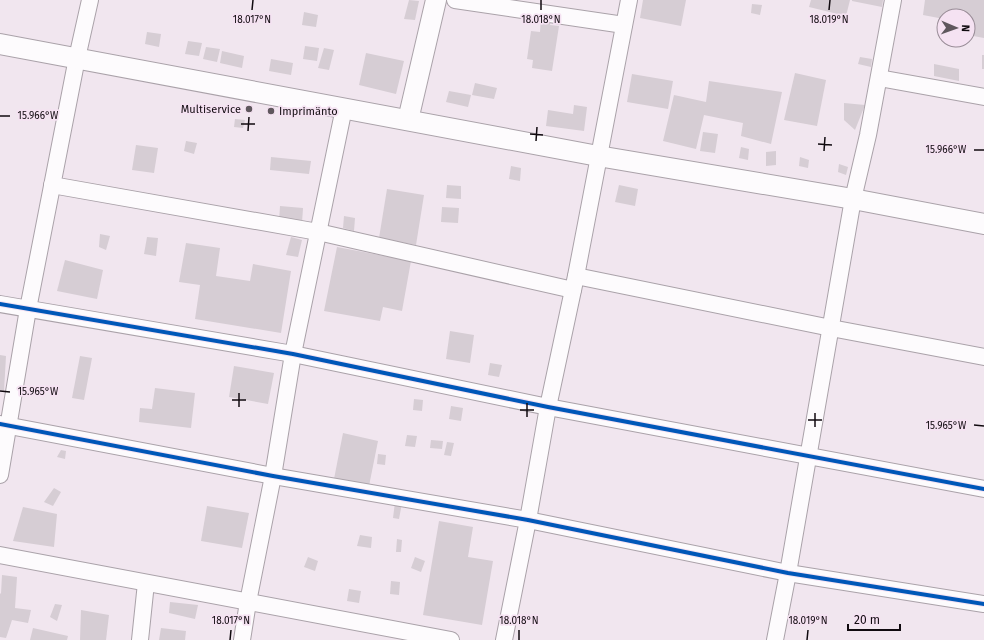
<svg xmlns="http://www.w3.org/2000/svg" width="984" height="640" font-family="'Fira Sans',sans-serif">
  <rect width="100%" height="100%" fill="#f1e6ef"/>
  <!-- building -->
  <g fill="#d6cdd4">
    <path d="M409,0l10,1 -4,19 -11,-1z"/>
    <path d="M643,0h43l-5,26 -41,-8z"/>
    <path d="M811,0h39l-4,16 -37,-9z"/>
    <path d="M852,0h31l-1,7 -30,-6z"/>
    <path d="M925,0h59v38l-16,-3v-19h-24v3l-21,-4z"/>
    <path d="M752,4l10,1 -2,10 -9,-2z"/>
    <path d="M304,12l14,3 -2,12 -14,-2z"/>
    <path d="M541,17l10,2 -1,6 9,1 -7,45 -20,-3 1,-8 -6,-1 4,-28 9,1z"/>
    <path d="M147,32l14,2 -2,13 -14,-3z"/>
    <path d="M188,41l14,2 -3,13 -14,-2z"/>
    <path d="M305,46l14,2 -2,13 -14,-2z"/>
    <path d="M206,47l14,2 -3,13 -14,-3z"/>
    <path d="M324,48l10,2 -5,20 -11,-2z"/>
    <path d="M222,51l22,5 -2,12 -22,-5z"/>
    <path d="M366,53l38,8 -8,33 -37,-9z"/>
    <rect x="982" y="55" width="2" height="14"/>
    <path d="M860,57l12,2 -1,8 -13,-3z"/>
    <path d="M271,59l22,4 -2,12 -22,-4z"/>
    <path d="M934,64l25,5v12l-25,-5z"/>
    <path d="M795,73l31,7 -9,46 -33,-6z"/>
    <path d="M632,74l41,7 -5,28 -41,-7z"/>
    <path d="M709,81l73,11 -11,52 -30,-8 2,-13 -39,-8 -8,34 -33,-8 11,-46 32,7z"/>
    <path d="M475,83l22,5 -3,11 -22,-4z"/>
    <path d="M449,91l22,4 -3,12 -22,-5z"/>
    <path d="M844,103l21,2 -10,25 -11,-10z"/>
    <path d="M574,105l13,2 -3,24 -38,-5 2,-16 25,4z"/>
    <path d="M235,119l10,1 -2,8 -9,-1z"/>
    <path d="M703,132l15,2 -3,19 -15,-2z"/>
    <path d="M186,141l11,2 -3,11 -10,-3z"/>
    <path d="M136,145l22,3 -4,25 -22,-3z"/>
    <path d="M741,147l8,2 -1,11 -9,-2z"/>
    <path d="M776,151v14l-10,1v-14z"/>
    <path d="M271,157l40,4 -2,13 -39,-4z"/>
    <path d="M800,157l9,3 -1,8 -9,-2z"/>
    <path d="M839,164l9,3 -2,8 -8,-3z"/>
    <path d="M511,166l10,2 -1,13 -11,-2z"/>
    <path d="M447,185l14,1v13l-15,-1z"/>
    <path d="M619,185l19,4 -3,17 -20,-4z"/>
    <path d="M387,189l37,6 -8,50 -37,-7z"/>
    <path d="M280,206l23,2 -1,15 -23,-2z"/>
    <path d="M442,207l17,1 -1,15 -17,-1z"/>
    <path d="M344,216l11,2 -1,13 -11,-3z"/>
    <path d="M100,234l10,2 -4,14 -7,-3z"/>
    <path d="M147,237l11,1 -2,18 -12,-2z"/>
    <path d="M291,237l11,3 -4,17 -12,-2z"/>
    <path d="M186,243l34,5 -4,28 34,5 3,-17 38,7 -10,62 -86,-14 5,-34 -21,-3z"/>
    <path d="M337,247l74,14 -9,50 -19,-4 -3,14 -56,-10z"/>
    <path d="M65,260l38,10 -6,29 -40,-8z"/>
    <path d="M450,331l24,4 -4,28 -24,-4z"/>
    <path d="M0,355l6,1 -2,35 -4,-1z"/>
    <path d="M80,356l12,2 -8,42 -12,-2z"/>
    <path d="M490,363l12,2 -3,12 -11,-2z"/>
    <path d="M234,366l40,7 -6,31 -39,-7z"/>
    <path d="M155,388l40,5 -4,35 -52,-6 1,-14 12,1z"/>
    <path d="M414,399l9,1 -1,11 -9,-1z"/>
    <path d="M451,406l12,2 -2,13 -12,-2z"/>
    <path d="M343,433l35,8 -9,45 -35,-7z"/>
    <path d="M407,435l10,1 -2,11 -10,-1z"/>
    <path d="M431,440l12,1 -1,8 -12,-1z"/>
    <path d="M447,442l7,1 -3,13 -7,-1z"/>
    <path d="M61,450l5,1 -1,8 -8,-2z"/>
    <path d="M378,454l8,1 -1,10 -8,-1z"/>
    <path d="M54,488l7,4 -8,14 -9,-4z"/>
    <path d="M395,502l7,1 -3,16 -6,-1z"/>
    <path d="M207,506l42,7 -7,35 -41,-7z"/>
    <path d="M23,507l34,7 -3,33 -41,-6z"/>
    <path d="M439,521l34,6 -5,30 25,4 -11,64 -59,-10z"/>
    <path d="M360,535l12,2 -1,11 -14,-2z"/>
    <path d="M397,539l5,1 -1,12h-5z"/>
    <path d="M308,557l10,4 -3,10 -11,-4z"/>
    <path d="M415,557l10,4 -4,11 -10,-4z"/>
    <path d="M2,575l15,2 -2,31 16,2 -3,13 -16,-3 -6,18 -6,-1v-44l1,1z"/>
    <path d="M391,581l9,1 -1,13 -9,-1z"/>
    <path d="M349,589l12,2 -2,12 -12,-2z"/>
    <path d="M170,602l28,3 -3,14 -26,-6z"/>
    <path d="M55,604l7,1 -5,16 -7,-4z"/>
    <path d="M81,610l28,5 -3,25h-26z"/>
    <path d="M33,628l35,8 -1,4h-37z"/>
    <path d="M161,628l25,3 -1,9h-26z"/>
  </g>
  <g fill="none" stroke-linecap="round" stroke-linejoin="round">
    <!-- minor casing -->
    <g stroke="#aaa2a9" stroke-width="18">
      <g id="minor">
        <path d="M455,0l169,25"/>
        <path d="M879,78l105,19"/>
        <path d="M52,185l266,47 255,58"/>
        <path d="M576,276l255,52 153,29"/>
        <path d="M0,304l293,50 255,53 436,82"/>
        <path d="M0,424l273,52 255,44 260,53 196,31"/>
        <path d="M0,475l28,-166 49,-251 13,-58"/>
        <path d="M0,555l451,85"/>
        <path d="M140,640l6,-57"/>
        <path d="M242,640l6,-38 25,-126 20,-122 51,-246"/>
        <path d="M504,640l24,-120 20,-113 28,-131 53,-276"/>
        <path d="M775,640l13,-67 65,-374 15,-64 25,-135"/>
      </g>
    </g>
    <!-- tertiary casing -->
    <g stroke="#aaa2a9" stroke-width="22">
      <g id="tertiary">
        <path d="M0,44l598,112 255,43 131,25"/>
        <path d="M408,120l28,-120"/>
      </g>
    </g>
    <!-- minor -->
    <use href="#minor" stroke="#fdfbfd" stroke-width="16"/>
    <!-- tertiary -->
    <use href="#tertiary" stroke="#fdfbfd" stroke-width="20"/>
    <!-- cycleway casing -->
    <g stroke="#f5e2f2" stroke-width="6">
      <g id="cycleway">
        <path d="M0,304l293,50 255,53 436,82"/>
        <path d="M0,424l273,52 255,44 260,53 196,31"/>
      </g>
    </g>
    <!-- cycleway -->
    <use href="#cycleway" stroke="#0057b8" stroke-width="4"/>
  </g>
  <!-- ticks -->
  <path fill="none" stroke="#100a0f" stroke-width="1.5" d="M252,10l1,-10M541,10v-10M829,10l1,-10M0,116h10M241,124h14M248,131l1,-14M530,134l13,1M536,141l1,-14M818,144l14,1M974,150h10M824,151l1,-14M0,391l10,1M232,400h14M239,407v-14M520,410h14M527,417v-14M808,420h14M974,425l10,1M815,427v-14M230,640l1,-10M519,640v-10M807,640l1,-10"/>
  <!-- markers -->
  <g fill="#5f575d" stroke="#f5e2f2" stroke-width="1.5">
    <circle cx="249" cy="109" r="4"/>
    <circle cx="271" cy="111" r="4"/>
  </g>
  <g text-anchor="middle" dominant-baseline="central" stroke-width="3.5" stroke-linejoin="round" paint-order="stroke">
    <!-- poi labels -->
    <g font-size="11" fill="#100a0f" stroke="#f5e2f2" text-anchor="end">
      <text x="241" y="109">Multiservice</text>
      <text x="279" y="111" text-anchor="start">Imprimänto</text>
    </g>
  </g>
  <g font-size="10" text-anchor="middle" fill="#100a0f" stroke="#f5e2f2" stroke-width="3.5" stroke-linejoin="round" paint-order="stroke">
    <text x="252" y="23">18.017°N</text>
    <text x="541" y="23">18.018°N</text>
    <text x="829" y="23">18.019°N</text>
    <text x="38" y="119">15.966°W</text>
    <text x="946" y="153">15.966°W</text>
    <text x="38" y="395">15.965°W</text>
    <text x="946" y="429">15.965°W</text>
    <text x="231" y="624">18.017°N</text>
    <text x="519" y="624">18.018°N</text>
    <text x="808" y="624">18.019°N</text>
  </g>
  <!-- north arrow -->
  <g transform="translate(956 28) rotate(92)"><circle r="19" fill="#f5e2f2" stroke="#998c97"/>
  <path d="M0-3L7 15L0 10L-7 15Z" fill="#5f575d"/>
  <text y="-6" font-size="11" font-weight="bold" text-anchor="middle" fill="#100a0f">N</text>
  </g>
  <!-- scale -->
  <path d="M848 624v6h52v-6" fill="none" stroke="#100a0f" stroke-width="2"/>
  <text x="854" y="624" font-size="12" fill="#100a0f" stroke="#f5e2f2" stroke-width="3" paint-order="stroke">20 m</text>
</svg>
